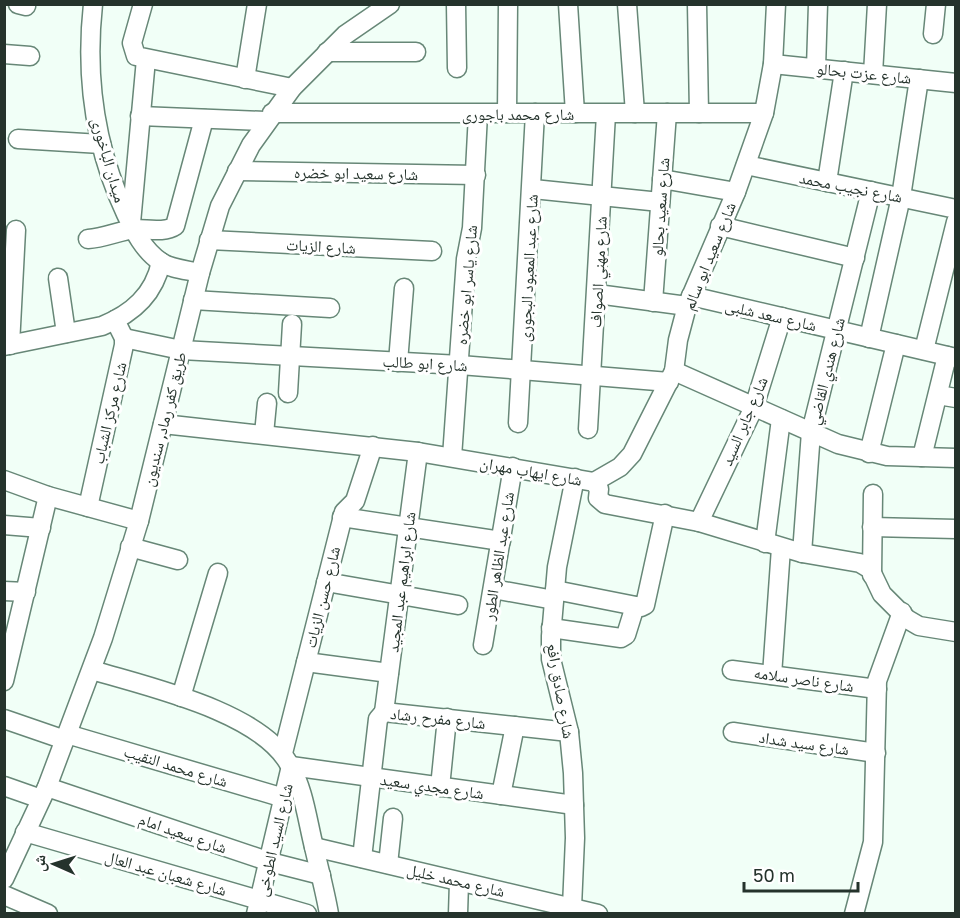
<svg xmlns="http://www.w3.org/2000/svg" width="960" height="918" font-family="'Golos Text','Noto Naskh Arabic',sans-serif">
  <rect width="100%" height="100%" fill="#f1fff7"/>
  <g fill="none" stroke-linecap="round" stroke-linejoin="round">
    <!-- minor casing -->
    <g stroke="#678777" stroke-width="21">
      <g id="minor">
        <path d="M18,4l8,2"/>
        <path d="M93,4c-8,73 2,144 33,210 8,17 18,37 35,48 10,7 27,8 39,11"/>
        <path d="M143,4l-11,39 4,13 156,32"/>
        <path d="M456,4l1,64"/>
        <path d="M568,4l7,109"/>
        <path d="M627,4l8,109"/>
        <path d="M697,4l2,109"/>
        <path d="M933,34l3,-30"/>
        <path d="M327,52h89"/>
        <path d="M4,54l26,2"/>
        <path d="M773,64l183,19"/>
        <path d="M816,68l2,-64"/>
        <path d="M873,74l4,-70"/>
        <path d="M245,79l12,-75"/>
        <path d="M272,113h492"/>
        <path d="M507,113l1,-109"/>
        <path d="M140,116l125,5"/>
        <path d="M18,139l83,5"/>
        <path d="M746,165l210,44"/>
        <path d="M237,171l239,4"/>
        <path d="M662,179l74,13"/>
        <path d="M827,182l17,-111"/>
        <path d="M533,189l127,13"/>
        <path d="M131,223l15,-164"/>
        <path d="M720,226l135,32"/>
        <path d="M88,239c17,-1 33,-9 48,-10 12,0 29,4 39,-3l29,-107"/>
        <path d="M209,240l223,11"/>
        <path d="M58,278l8,55"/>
        <path d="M597,294l90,12"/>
        <path d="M691,296l265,62"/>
        <path d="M193,300l137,8"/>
        <path d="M653,302l14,-189"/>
        <path d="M124,338l57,12 279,15 209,17"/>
        <path d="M869,338l32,-141 18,-118"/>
        <path d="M10,345l6,-115"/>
        <path d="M4,346l98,-20c30,-12 52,-31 59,-64"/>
        <path d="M924,350l32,-128"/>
        <path d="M398,362l6,-74"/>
        <path d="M674,371l164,73 49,12 69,2"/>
        <path d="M288,393l4,-69"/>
        <path d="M938,395l18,3"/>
        <path d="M518,423l17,-310"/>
        <path d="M163,424l255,28 176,30 5,7 -1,9 7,6 94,18 103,31 58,10 10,6 12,25 25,25 12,7 37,6"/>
        <path d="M588,429l18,-315"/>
        <path d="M264,434l3,-31"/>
        <path d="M869,453l27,-109"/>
        <path d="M452,457l14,-198 6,-31 6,-114"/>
        <path d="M922,457l25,-101"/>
        <path d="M4,480l44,16 91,25"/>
        <path d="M594,482l26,-15 12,-13 42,-83 4,-31 9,-34 49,-114 28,-79 9,-49 3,-60"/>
        <path d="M88,507l36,-162v-7l-9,-18"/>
        <path d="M342,517l159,24"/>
        <path d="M699,522l55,-115 28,-90"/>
        <path d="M4,525l37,3"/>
        <path d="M872,527l84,2"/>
        <path d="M765,543l16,-124"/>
        <path d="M130,547l48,13"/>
        <path d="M802,553l9,-121 60,-241"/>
        <path d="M872,575l1,-81"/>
        <path d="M326,582l132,23"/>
        <path d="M493,589l61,11"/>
        <path d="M555,590l86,17 4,-2 20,-91"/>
        <path d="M4,591l22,1"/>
        <path d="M551,628l70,10 5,-3 9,-29"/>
        <path d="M483,645l30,-178"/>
        <path d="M306,662l83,11"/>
        <path d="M92,670c56,17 167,41 197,94 15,25 18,55 25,83 5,22 11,44 15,67"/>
        <path d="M732,670l145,19"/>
        <path d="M772,675l9,-127"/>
        <path d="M4,681l44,-185"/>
        <path d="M181,697l37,-124"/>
        <path d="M384,712l34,-260"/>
        <path d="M4,719l61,21"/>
        <path d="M733,732l143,21"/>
        <path d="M67,734l217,64"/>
        <path d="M283,753l61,-241 11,-11 18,-55"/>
        <path d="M4,786l37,13"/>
        <path d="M47,787l223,75 51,13"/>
        <path d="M440,787l7,-69"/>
        <path d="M501,795l14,-69"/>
        <path d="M25,832l282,82"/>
        <path d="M314,847l284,67"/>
        <path d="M362,858l16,-139 6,-7 185,20"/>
        <path d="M388,864l5,-46"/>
        <path d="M4,879l43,-92 56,-149 36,-117 61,-248 20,-67 31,-61 41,-57 53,-53 45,-31"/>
        <path d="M4,895l44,19"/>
        <path d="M572,907l3,-69 -2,-65 -4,-41 -18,-73v-23l6,-69 18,-89"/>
        <path d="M256,914l35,-148 283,39"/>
        <path d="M458,914l1,-32"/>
        <path d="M854,914l19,-72 4,-161 25,-69"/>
      </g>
    </g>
    <!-- minor -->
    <use href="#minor" stroke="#fff" stroke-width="18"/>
  </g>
  <g text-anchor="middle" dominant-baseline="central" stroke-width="6" stroke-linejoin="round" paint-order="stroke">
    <!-- street labels -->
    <g font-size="16" fill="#25332c" stroke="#fff">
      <text transform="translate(864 73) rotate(6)">شارع عزت بحالو</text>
      <text x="518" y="114">شارع محمد باجورى</text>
      <text transform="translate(109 160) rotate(74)">ميدان الباخورى</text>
      <text transform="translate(356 173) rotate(1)">شارع سعيد ابو خضره</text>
      <text transform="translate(851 187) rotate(11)">شارع نجيب محمد</text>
      <text transform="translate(660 207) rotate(-86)">شارع سعيد بحالو</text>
      <text transform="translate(321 246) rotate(3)">شارع الزيات</text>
      <text transform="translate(709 256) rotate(-68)">شارع سعيد ابو سالم</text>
      <text transform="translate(528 268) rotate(-87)">شارع عبد المعبود البجورى</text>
      <text transform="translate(598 272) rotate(-87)">شارع مهني الصواف</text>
      <text transform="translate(466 285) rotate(-85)">شارع ياسر ابو خضره</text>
      <text transform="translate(771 315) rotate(13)">شارع سعد شلبى</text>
      <text transform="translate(425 363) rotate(3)">شارع ابو طالب</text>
      <text transform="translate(826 371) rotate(-76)">شارع هندي القاضي</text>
      <text transform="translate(109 413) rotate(-77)">شارع مركز الشباب</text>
      <text transform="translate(164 419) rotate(-76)">طريق كفر رماد, سنديون</text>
      <text transform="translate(744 421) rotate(-67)">شارع جابر السيد</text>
      <text transform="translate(531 471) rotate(10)">شارع ايهاب مهران</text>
      <text transform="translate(498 556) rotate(-81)">شارع عبد الظاهر الطور</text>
      <text transform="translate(401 582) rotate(-83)">شارع ابراهيم عبد المجيد</text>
      <text transform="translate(322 597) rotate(-76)">شارع حسن الزيات</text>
      <text transform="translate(804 679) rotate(8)">شارع ناصر سلامه</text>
      <text transform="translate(561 691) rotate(80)">شارع صادق رافع</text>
      <text transform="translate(438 718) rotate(6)">شارع مفرح رشاد</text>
      <text transform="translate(804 743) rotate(8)">شارع سيد شداد</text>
      <text transform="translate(176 766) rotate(17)">شارع محمد النقيب</text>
      <text transform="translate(432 786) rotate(8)">شارع مجدي سعيد</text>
      <text transform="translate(183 833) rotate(19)">شارع سعيد امام</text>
      <text transform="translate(274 840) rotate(-77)">شارع السيد الطوخى</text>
      <text transform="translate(166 873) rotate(16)">شارع شعبان عبد العال</text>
      <text transform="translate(456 880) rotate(13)">شارع محمد خليل</text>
    </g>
  </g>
  <!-- border -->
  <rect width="960" height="918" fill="none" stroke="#25332c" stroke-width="12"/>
  <!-- north arrow -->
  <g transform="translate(54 864) rotate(273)" stroke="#ffffff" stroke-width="4.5" paint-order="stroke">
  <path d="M0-4.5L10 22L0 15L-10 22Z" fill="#25332c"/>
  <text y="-9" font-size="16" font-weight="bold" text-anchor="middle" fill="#25332c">ش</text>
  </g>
  <!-- scale -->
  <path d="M744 882v9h114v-9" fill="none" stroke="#25332c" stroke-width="3"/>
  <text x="753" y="882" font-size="18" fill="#25332c" stroke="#ffffff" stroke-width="4.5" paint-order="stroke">50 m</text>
</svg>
